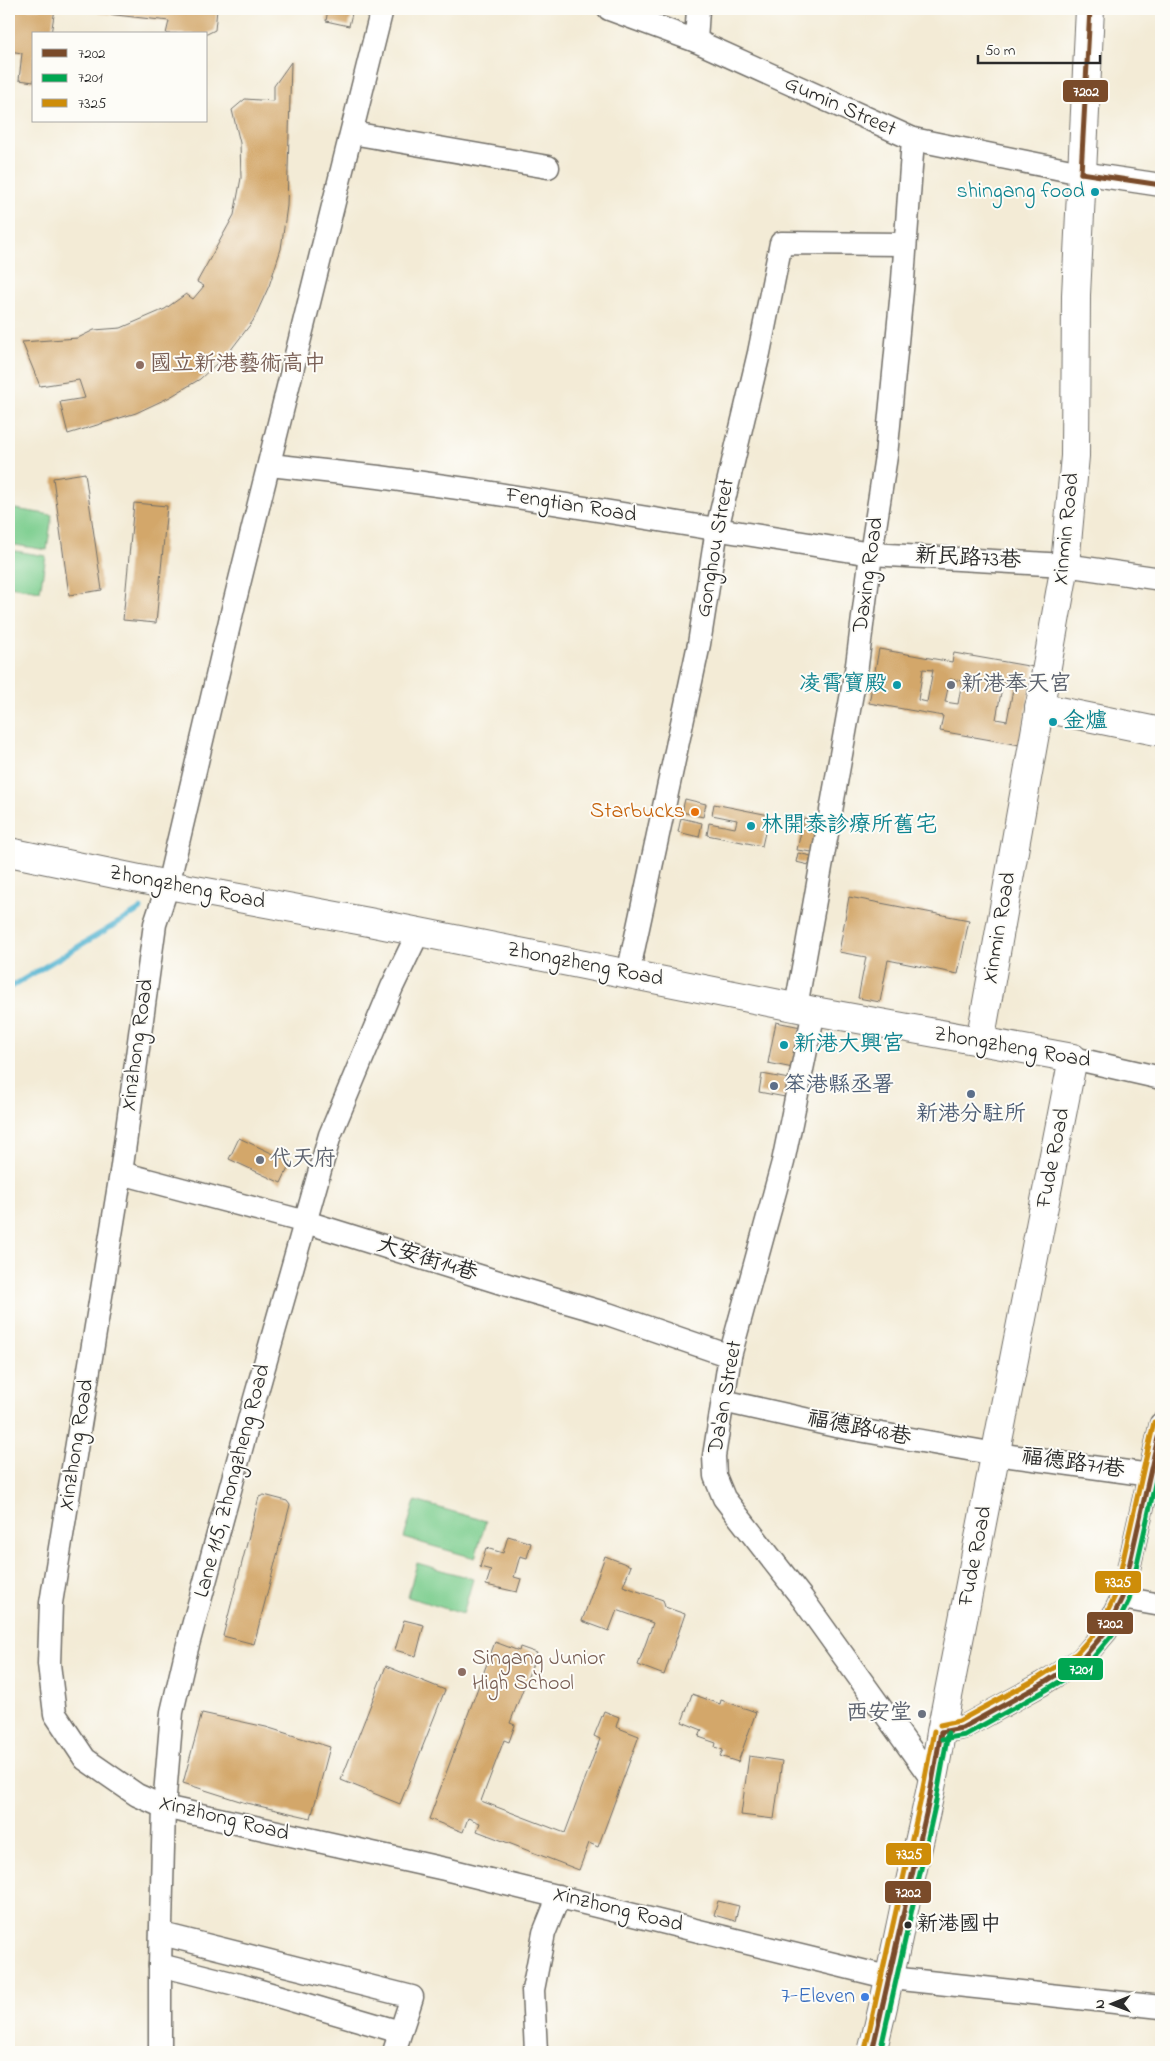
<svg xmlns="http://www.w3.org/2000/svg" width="1170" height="2061" font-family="'Indie Flower','LXGW WenKai TC',sans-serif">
  <rect width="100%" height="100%" fill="#fdfcf7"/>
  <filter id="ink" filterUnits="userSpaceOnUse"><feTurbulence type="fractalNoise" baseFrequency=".02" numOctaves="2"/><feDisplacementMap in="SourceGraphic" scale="10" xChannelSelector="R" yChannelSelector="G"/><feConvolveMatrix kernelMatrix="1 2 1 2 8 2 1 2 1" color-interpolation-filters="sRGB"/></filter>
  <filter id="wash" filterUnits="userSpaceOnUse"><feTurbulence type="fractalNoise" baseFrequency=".0096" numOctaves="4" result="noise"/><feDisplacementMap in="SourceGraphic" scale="20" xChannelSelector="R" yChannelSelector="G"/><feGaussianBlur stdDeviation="1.12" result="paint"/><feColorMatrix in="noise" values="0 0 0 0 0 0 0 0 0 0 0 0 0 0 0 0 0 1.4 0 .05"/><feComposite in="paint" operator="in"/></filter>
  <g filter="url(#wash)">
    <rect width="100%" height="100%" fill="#f3ebd6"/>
    <!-- green -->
    <g fill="#7dce8f" stroke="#547c5d">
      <path d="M9,508l43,7 -5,35 -38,-6z"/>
      <path d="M9,550l37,6 -6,35 -31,-5z"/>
      <path d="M415,1501l71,20 -11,37 -71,-20z"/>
      <path d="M417,1563l56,16 -10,35 -55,-17z"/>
    </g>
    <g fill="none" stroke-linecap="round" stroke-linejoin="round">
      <!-- stream -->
      <path stroke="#52b4d1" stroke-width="5" d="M9,988l132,-79"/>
    </g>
    <g id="blocks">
      <!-- building -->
      <g fill="#d3a76b" fill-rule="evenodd">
        <path d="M9,9h46l-4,25h-17v48l-15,-2 3,-27 -13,-2z"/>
        <path d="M98,9h119l-2,21 -8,4h-41l3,-13 -71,-8z"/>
        <path d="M328,9h25l-4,17 -23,-5z"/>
        <path d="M291,62l-4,144 -6,43 -12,37 -16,35 -23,30 -30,28 -30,18 -34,16 -68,21 -8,-32 25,-4 -6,-18 -39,6 -18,-44 56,-4 16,-8 27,-2 44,-19 21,-15 7,5 11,-13 -7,-4 37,-67 7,-37 -1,-35 -8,-33 13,-11 29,2v-15z"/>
        <path d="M85,473l17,117 -33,5 -16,-117z"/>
        <path d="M134,503l33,3 -11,117 -33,-3z"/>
        <path d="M879,649l73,13 2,-9 80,14 -14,78 -80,-14 3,-15 -74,-13zM923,669l10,1 -6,32 -9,-2zM950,679l12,2 -4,23 -13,-2zM1003,682l11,2 -7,37 -11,-2z"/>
        <path d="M685,799l21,5 -3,13 -21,-5z"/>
        <path d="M714,804l55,11 -7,31 -55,-11 2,-12 26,5 2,-8 -25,-5z"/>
        <path d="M681,818l21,5 -3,14 -21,-5z"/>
        <path d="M804,818l14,3 -6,31 -15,-2z"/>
        <path d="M798,853l13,3 -2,9 -13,-3z"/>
        <path d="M849,897l120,23 -11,54 -70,-14 -8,42 -22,-4 8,-41 -27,-5z"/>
        <path d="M776,1022l25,5 -8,41 -25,-5z"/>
        <path d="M762,1074l27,5 -4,18 -26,-5z"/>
        <path d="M239,1138l52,24 -10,21 -52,-24z"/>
        <path d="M264,1495l23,6 3,4 -36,139 -31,-8 36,-139z"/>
        <path d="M508,1536l23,7 -4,15 -7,-2 -6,21 7,2 -4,13 -31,-7 5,-15 -11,-3 6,-19 17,5z"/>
        <path d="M605,1556l26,10 -8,20 40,14 2,7 20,7 -21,61 -26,-10 15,-42 -36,-13 -8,21 -27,-10z"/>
        <path d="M404,1620l20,5 -8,31 -21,-6z"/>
        <path d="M495,1642l24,9 1,-4 17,6 -27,70 5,2 -6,17 -5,-2 -23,61 84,32 35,-94 -6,-3 10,-25 15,6 -3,10 23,9 -41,111 -9,-4 -10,27 -102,-39 3,-8 -12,-5 -5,14 -34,-13z"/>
        <path d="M386,1666l59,24 -45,114 -59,-24z"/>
        <path d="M692,1694l28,10 1,-4 35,12 -18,50 -18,-6 3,-6 -8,-3 1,-4 -17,-6 3,-7 -20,-8z"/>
        <path d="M202,1713l64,14 64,20 -19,71 -65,-15 -63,-20z"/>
        <path d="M749,1756l33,5 -8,58 -33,-4z"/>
        <path d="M718,1901l21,5 -4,15 -21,-6z"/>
      </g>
    </g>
  </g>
  <g filter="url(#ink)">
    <use href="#blocks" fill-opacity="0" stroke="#716e67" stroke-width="1"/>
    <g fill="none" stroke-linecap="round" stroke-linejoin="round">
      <!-- minor casing -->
      <g stroke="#716e67" stroke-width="25">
        <g id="minor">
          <path d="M382,9l-148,595 -66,281 -13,39 -34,249 -70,430 -2,61 6,50 30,45 52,36 27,12 281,62 446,109 270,29"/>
          <path d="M609,9l87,32 217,98 168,34 80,12"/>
          <path d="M696,41l2,-32"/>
          <path d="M352,133l196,34"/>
          <path d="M270,465l109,12 94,13 398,64 194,11 96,14"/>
          <path d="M628,974l71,-330 18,-115 42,-176 22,-110 124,1"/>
          <path d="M796,1007l61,-342 14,-111 15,-98 17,-176 10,-141"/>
          <path d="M814,1011l-31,151 -53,194 -16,100 1,20 9,22 78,100 132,184"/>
          <path d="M1073,1058l88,20"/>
          <path d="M121,1173l185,49 202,63 100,29 122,42"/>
          <path d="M723,1401l113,25 160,28 154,21"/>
          <path d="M1122,1598l39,7"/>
          <path d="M941,1732l21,-4 80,-44 40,-25 24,-28 16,-33 39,-174"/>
          <path d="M162,1934l250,63 -18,55"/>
          <path d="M160,1965l87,22 153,45"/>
          <path d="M160,2052v-87l4,-158 8,-95 15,-64 65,-239 78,-274 62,-148 26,-54"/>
          <path d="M536,2052l-3,-62 11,-57 15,-37"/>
        </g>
      </g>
      <!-- major casing -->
      <g stroke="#716e67" stroke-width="30">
        <g id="major">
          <path d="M1039,707l122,25"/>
          <path d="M9,852l159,33 201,37 445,89 259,47 -132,674c-7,49 -19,97 -30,145 -13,59 -24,117 -39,175"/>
          <path d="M980,1042l85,-477 10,-109 1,-161 14,-286"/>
        </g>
      </g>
      <!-- minor -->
      <use href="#minor" stroke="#fff" stroke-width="22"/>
      <!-- major -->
      <use href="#major" stroke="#fff" stroke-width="28"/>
      <!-- bus-1 casing -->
      <g stroke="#fdfcf7" stroke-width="9">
        <g id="bus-1">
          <path d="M1081,173l9,-164"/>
          <path d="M1081,173l80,12"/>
          <path d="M941,1732l21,-4 80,-44 40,-25 24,-28 16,-33 39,-174"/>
          <path d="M872,2052l56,-247 13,-73"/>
        </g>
      </g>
      <!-- bus-2 casing -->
      <g stroke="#fdfcf7" stroke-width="9">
        <g id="bus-2">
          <path d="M942,1739l23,-4 81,-45 41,-25 25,-30 17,-35 32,-143"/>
          <path d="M880,2052l55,-246 13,-73"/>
        </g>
      </g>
      <!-- bus-3 casing -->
      <g stroke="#fdfcf7" stroke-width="9">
        <g id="bus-3">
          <path d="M940,1725l19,-4 79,-43 39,-25 23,-26 15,-31 39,-174"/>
          <path d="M865,2050l55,-247 14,-72"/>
        </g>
      </g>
      <!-- bus-1 -->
      <use href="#bus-1" stroke="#7a4b2a" stroke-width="5"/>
      <!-- bus-2 -->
      <use href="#bus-2" stroke="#00a651" stroke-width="5"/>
      <!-- bus-3 -->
      <use href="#bus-3" stroke="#ce8d09" stroke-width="5"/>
    </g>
  </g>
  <!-- markers -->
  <g fill="#0f9aa8" stroke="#fdfcf7" stroke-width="2">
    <circle cx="1095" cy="192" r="5"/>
    <circle cx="897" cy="685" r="5"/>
    <circle cx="1053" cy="722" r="5"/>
    <circle cx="751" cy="826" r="5"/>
    <circle cx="784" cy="1045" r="5"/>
  </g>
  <g fill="#8d6e63" stroke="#fdfcf7" stroke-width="2">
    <circle cx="140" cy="365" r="5"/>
    <circle cx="462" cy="1672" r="5"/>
  </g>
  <g fill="#6b7280" stroke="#fdfcf7" stroke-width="2">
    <circle cx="951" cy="685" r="5"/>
    <circle cx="260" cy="1160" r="5"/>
    <circle cx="922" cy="1714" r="5"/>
  </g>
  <circle fill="#e8710a" stroke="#fdfcf7" stroke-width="2" cx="695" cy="812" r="5"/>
  <g fill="#5c6f8a" stroke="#fdfcf7" stroke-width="2">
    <circle cx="774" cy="1086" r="5"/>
    <circle cx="971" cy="1094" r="5"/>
  </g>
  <circle fill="#2b2b2b" stroke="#fdfcf7" stroke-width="2" cx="908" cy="1925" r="4.5"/>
  <circle fill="#3f7fe0" stroke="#fdfcf7" stroke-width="2" cx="865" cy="1997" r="5"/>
  <g text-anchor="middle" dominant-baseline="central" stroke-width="4" stroke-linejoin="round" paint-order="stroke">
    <!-- bus labels -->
    <g font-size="21" fill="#2b2b2b" stroke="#fdfcf7" text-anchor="start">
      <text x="917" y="1925">新港國中</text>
    </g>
    <!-- street labels -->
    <g font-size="22" fill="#2b2b2b" stroke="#fdfcf7">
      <text transform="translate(840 107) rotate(24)">Gumin Street</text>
      <text transform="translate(571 506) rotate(9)">Fengtian Road</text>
      <text transform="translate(1067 529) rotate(-84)">Xinmin Road</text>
      <text transform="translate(716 548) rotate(-80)">Gonghou Street</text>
      <text transform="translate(968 559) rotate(3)">新民路73巷</text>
      <text transform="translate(869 575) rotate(-82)">Daxing Road</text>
      <text transform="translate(187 888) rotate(11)">Zhongzheng Road</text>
      <text transform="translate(1000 928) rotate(-80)">Xinmin Road</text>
      <text transform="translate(585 965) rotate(11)">Zhongzheng Road</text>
      <text transform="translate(138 1045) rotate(-82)">Xinzhong Road</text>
      <text transform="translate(1012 1048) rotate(10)">Zhongzheng Road</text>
      <text transform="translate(1054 1158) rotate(-79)">Fude Road</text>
      <text transform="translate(427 1260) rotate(17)">大安街14巷</text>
      <text transform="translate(726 1397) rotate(-80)">Da'an Street</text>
      <text transform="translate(859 1429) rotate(11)">福德路48巷</text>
      <text transform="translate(77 1445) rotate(-81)">Xinzhong Road</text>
      <text transform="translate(1073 1464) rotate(8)">福德路71巷</text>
      <text transform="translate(233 1481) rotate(-75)">Lane 115, Zhongzheng Road</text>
      <text transform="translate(976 1556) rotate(-79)">Fude Road</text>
      <text transform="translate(224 1819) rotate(14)">Xinzhong Road</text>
      <text transform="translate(618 1910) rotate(14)">Xinzhong Road</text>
    </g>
    <!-- culture labels -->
    <g font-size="22" fill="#0d838f" stroke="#fdfcf7" text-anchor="start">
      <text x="1085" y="192" text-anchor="end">shingang food</text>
      <text x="887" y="685" text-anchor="end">凌霄寶殿</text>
      <text x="1063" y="722">金爐</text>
      <text x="761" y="826">林開泰診療所舊宅</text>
      <text x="794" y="1045">新港大興宮</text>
    </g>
    <!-- education labels -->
    <g font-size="22" fill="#785e54" stroke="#fdfcf7" text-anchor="start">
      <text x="150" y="365">國立新港藝術高中</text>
      <text x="472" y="1659">Singang Junior<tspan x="472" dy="25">High School</tspan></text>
    </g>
    <!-- worship labels -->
    <g font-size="22" fill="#5b616d" stroke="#fdfcf7" text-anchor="start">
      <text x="961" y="685">新港奉天宮</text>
      <text x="270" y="1160">代天府</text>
      <text x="912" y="1714" text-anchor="end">西安堂</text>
    </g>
    <!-- food labels -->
    <g font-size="22" fill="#c56008" stroke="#fdfcf7" text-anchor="end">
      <text x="685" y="812">Starbucks</text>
    </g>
    <!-- service labels -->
    <g font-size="22" fill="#4e5e75" stroke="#fdfcf7" text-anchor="start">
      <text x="784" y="1086">笨港縣丞署</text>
      <text x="971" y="1115" text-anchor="middle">新港分駐所</text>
    </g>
    <!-- shop labels -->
    <g font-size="22" fill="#366cbe" stroke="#fdfcf7" text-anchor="end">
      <text x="855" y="1997">7-Eleven</text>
    </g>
  </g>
  <g stroke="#fdfcf7" stroke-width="2">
    <rect x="1062" y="79" width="47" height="24" rx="5" fill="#7a4b2a"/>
    <rect x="1094" y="1570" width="48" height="24" rx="5" fill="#ce8d09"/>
    <rect x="1086" y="1611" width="48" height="24" rx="5" fill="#7a4b2a"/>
    <rect x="1057" y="1657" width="47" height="24" rx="5" fill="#00a651"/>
    <rect x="885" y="1842" width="47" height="24" rx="5" fill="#ce8d09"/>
    <rect x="884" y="1880" width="48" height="24" rx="5" fill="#7a4b2a"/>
  </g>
  <g font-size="14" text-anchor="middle" font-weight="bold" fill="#fff">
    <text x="1086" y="96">7202</text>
    <text x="1118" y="1587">7325</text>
    <text x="1110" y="1628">7202</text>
    <text x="1081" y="1674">7201</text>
    <text x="909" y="1859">7325</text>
    <text x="908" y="1897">7202</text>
  </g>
  <!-- margin -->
  <rect width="1170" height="2061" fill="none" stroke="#fdfcf7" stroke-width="30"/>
  <!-- legend -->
  <rect x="32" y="32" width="175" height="90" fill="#fdfcf7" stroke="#a9a8a5"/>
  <rect x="42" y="49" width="25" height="8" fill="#7a4b2a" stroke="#a9a8a5"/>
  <text x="78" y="58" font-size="15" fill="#2b2b2b">7202</text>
  <rect x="42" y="74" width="25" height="8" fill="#00a651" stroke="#a9a8a5"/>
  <text x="78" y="82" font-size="15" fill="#2b2b2b">7201</text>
  <rect x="42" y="99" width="25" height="8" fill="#ce8d09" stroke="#a9a8a5"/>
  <text x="78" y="108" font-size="15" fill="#2b2b2b">7325</text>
  <!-- north arrow -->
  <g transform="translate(1112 2004) rotate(269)" stroke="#fdfcf7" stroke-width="4" paint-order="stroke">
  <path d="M0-4L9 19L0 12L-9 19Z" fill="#2b2b2b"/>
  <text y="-8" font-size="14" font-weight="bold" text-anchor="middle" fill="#2b2b2b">N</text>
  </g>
  <!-- scale -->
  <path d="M978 55v8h122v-8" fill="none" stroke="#2b2b2b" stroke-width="2.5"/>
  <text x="985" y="55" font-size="15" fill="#2b2b2b" stroke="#fdfcf7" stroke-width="4" paint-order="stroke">50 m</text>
</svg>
